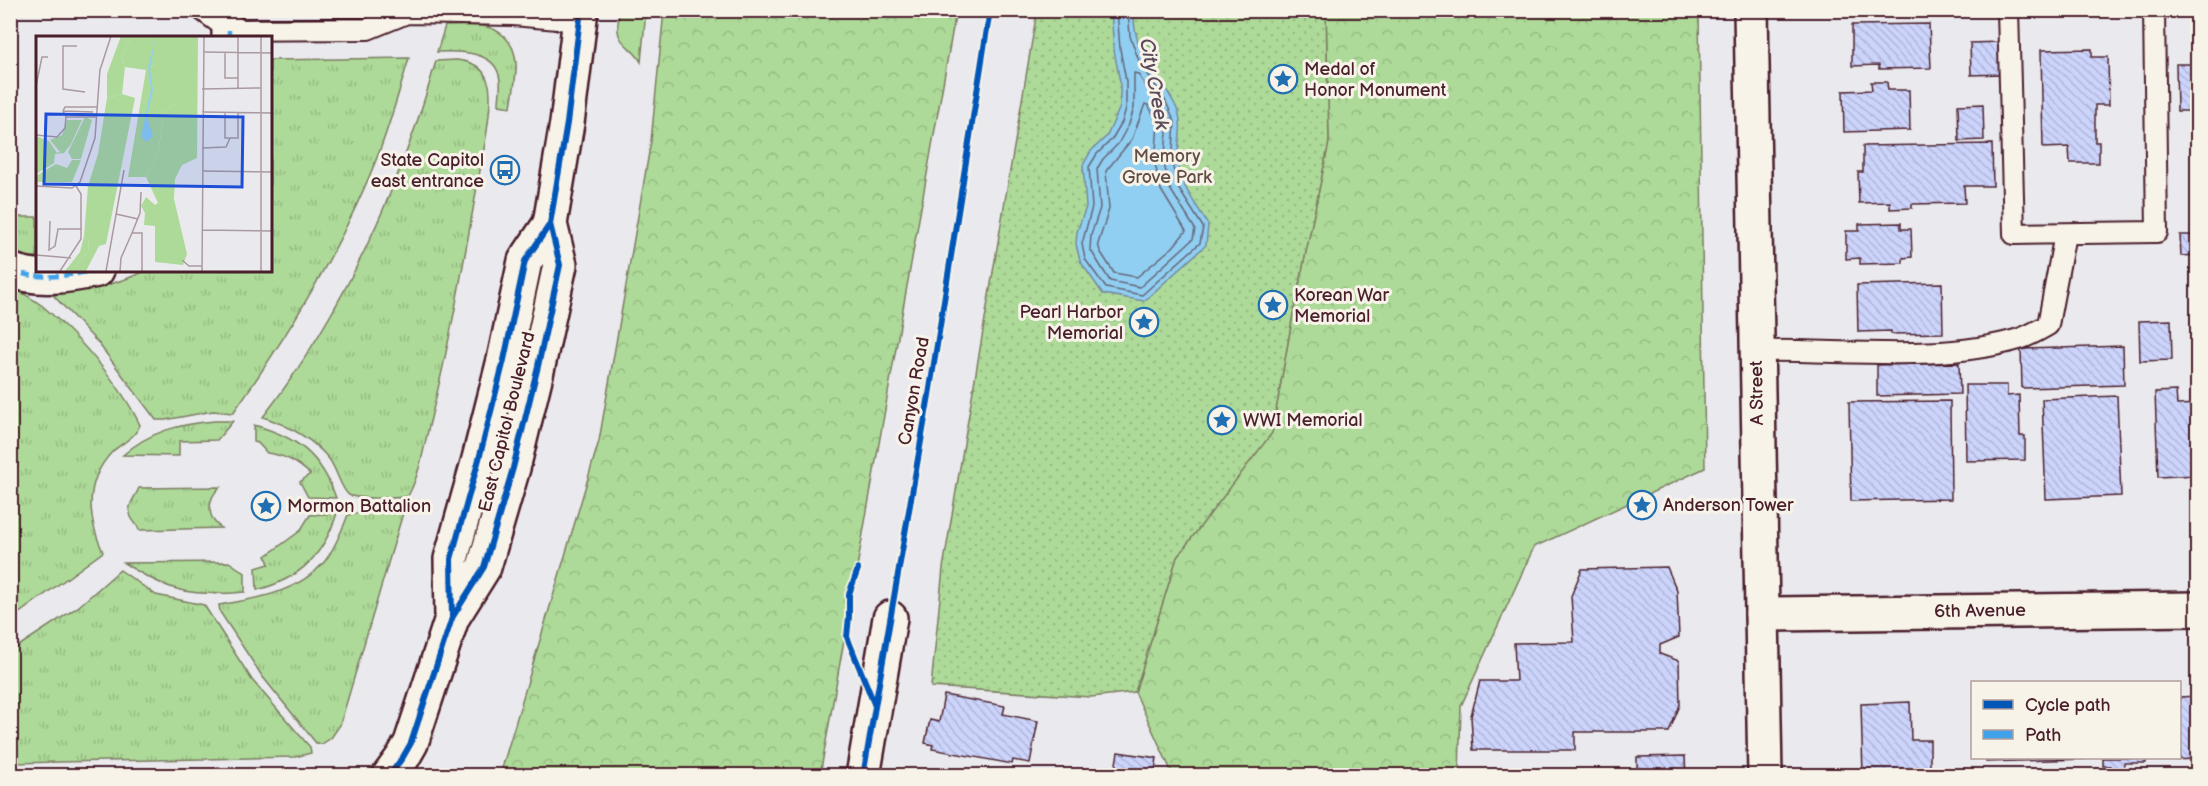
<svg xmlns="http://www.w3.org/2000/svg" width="2208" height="786" font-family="'Balsamiq Sans',sans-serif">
  <defs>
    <pattern id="grass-tufts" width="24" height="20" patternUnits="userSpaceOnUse" patternTransform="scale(1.5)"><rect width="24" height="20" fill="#adda98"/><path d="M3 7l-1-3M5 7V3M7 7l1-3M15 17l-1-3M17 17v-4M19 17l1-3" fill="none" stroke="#96bb83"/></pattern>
    <pattern id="forest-crowns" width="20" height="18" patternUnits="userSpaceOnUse" patternTransform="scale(1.5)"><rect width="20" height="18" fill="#adda98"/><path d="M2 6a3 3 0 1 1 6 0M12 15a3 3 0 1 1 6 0" fill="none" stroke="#96bb83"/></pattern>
    <pattern id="park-dots" width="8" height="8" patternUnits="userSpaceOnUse" patternTransform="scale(1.5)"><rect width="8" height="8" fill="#adda98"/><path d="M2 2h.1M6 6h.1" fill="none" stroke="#96bb83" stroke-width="1.8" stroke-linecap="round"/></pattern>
    <pattern id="building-back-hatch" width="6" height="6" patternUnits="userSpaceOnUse" patternTransform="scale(1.5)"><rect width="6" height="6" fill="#ccd4fc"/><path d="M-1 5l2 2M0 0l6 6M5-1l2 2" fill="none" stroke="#b1b6d8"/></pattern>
  </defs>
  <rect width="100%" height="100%" fill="#eaeaee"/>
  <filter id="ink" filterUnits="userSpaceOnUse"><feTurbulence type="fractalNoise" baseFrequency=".0167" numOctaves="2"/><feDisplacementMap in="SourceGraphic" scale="12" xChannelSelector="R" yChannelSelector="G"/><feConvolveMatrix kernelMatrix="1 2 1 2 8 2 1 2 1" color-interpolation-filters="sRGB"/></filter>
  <g filter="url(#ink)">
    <!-- grass -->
    <g fill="url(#grass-tufts)" stroke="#7c7c62" stroke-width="1.5">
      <path d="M445,26c12,0 25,-1 38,0 7,1 15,5 21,10 20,19 10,47 7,71l-12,-2c0,-8 2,-17 1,-24 -2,-31 -42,-30 -63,-29z"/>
      <path d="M409,58c-9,31 -18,62 -29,92 -36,94 -89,181 -147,263l-20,-2 -48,9h-9l-57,-76 -46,-49c33,-5 64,-10 94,-25h123v-210z"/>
      <path d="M457,60c15,2 26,6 31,22 7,18 -6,77 -10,99 -14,80 -28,162 -48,241 -6,24 -10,52 -22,74 -8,3 -52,3 -59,-1 -8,-5 -13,-28 -20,-36 -17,-21 -42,-34 -66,-42 79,-102 138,-232 173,-356z"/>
      <path d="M10,217h27v48l-26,-8z"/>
      <path d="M10,286c12,7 26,14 36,23 33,28 76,77 94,116 -5,13 -17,17 -27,26 -29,30 -26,66 -10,101l-92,67z"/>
      <path d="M215,421h18l-16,19 -38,1v15l-56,-1c27,-24 57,-31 92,-34z"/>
      <path d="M254,425c43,12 67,30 82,73l-28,-1 -8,-15 10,-8c-13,-12 -25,-19 -43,-21l-9,-10 -4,-1z"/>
      <path d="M220,487c-13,12 -14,30 1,41l-82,2c-1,-5 -5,-7 -8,-13 -5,-12 4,-19 8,-29z"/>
      <path d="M337,513c-13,42 -37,66 -80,77l-1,-22 13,-4 -3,-8 34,-25 10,-16z"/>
      <path d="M356,513h47l-63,212 -9,13 -9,6 -6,-1 -54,-67 -42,-64 -1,-7c38,-6 80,-13 106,-44 10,-13 17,-31 23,-46z"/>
      <path d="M229,562l16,11v19c-53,5 -76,0 -121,-29z"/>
      <path d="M120,570l36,25 48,10 48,75 58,67 1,6 -16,4 -284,6v-112l67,-44z"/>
    </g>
    <!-- forest -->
    <g fill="url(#forest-crowns)" stroke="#7c7c62" stroke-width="1.5">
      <path d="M664,11h292l-136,764h-320l99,-334 52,-300z"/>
      <path d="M1326,11h373l6,457 -171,79 -73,159 -2,69h-286l-38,-83 42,-135 95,-125 21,-118 36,-172z"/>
    </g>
    <!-- park -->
    <path fill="url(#park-dots)" stroke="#7c7c62" stroke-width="1.5" d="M1037,11h289l3,131 -36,172 -21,119 -95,124 -42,135 -44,5 -160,-10 12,-119z"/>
    <!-- garden -->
    <g fill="#adda98" stroke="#7c7c62" stroke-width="1.5">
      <path d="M620,11h26l-5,51c-6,-13 -22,-18 -23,-31 -1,-7 1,-14 2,-20z"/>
      <path d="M534,273l9,1 -32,146 -38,136 -8,-3z"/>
    </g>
    <!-- water -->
    <path fill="#90cff1" stroke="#7489a2" stroke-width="1.5" d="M1111,11h23c-2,45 27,62 43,98 8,18 -1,37 1,55 3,24 19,40 30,61l-2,20 -62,56 -41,-7 -23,-33 -4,-17 1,-12 9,-25 -3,-42 8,-14 16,-15 13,-29v-25l-6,-32z"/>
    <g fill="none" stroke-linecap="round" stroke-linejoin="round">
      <!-- shore -->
      <g stroke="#66657a" stroke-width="1.5">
        <path d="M1117,10l3,39 6,32v27l-4,14 -10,17 -15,15 -8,13 3,40 -10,37 3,15 21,29 36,7 58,-52 3,-16 -26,-41 -5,-23 3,-41 -10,-22 -26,-39 -9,-25 -2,-26"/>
        <path d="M1134,73l4,1 27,42 3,7 -4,40 5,24 26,42 -2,10 -53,48 -30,-6 -20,-32 1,-14 9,-27 -3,-39 6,-10 15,-15 11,-20 5,-16z"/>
        <path d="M1145,104l3,1 10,18 -3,41 6,26 25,41 -13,16 -36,30 -23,-4 -14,-22 -2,-7 11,-35 -3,-38 26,-32z"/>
      </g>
    </g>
    <!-- building -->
    <g fill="url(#building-back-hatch)" stroke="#4a1f2b" stroke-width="1.5">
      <path d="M1929,24l2,44 -52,1v-4l-27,1v-41z"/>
      <path d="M2001,42l1,32 -31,1 -1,-32z"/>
      <path d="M2092,49v8h16l1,48h-14v37h4v21h-29l-1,-16 -26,1 -2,-98z"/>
      <path d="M2176,64h22v47h-21z"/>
      <path d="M1871,82h16l1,8h21l1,40 -66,2 -1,-41 29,-1z"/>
      <path d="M1983,104l1,36 -25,1 -1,-36z"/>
      <path d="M1992,144l1,42h-29l1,17 -53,1v4l-22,1v-7l-31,1 -1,-31h5v-26z"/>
      <path d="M1901,223v6h10l1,28 -9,1v5l-43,1v-6l-14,1v-28h13v-7z"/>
      <path d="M2180,235h18v20l-17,1z"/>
      <path d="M1942,283l1,50 -52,1v-3l-33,1 -1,-47z"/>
      <path d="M2171,320l1,40 -32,1 -1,-40z"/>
      <path d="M2123,346l1,39 -102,3 -1,-39z"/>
      <path d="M1959,363l1,31 -83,2v-31z"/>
      <path d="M1965,385h42v11l12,-1 1,41h5v24l-59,1z"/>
      <path d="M2176,391l1,14 21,-1v71l-40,2 -3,-85z"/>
      <path d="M2117,396l4,100 -75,3 -4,-100z"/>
      <path d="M1950,401l1,98 -100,2 -2,-99z"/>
      <path d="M1667,567l10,24 2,46 -19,8v9l19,7 1,44 -11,27h-94v18h-102l-2,-34 9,-35h36l-2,-38 60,-1 -3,-46 11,-27z"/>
      <path d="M944,695l61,11 -2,8 35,7 -8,42 -17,-3 -1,4 -80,-15 1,-4 -8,-2 5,-23 9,2z"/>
      <path d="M2198,696v63l-32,1v-2h14v-61z"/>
      <path d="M1910,702l1,38h19v36h-67l-2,-72z"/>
      <path d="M1118,752l39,6 -3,18h-40z"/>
      <path d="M1685,756l1,20h-66l17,-1v-18z"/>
      <path d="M1986,758h97l1,1 -98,3z"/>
      <path d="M2103,758h43v5h-22v13h-12l-1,-10h-8z"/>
    </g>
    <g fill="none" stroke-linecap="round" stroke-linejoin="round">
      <!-- lane casing -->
      <g stroke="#4a1f2b" stroke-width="24">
        <g id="lane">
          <path d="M202,10l27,20 139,-1 39,-16 106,2 67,6"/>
          <path d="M2008,10l6,224 143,-2 -3,-222"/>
          <path d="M1756,351c85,-2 182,12 263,-12 10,-3 20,-9 29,-14l17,-91"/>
        </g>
      </g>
      <!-- street casing -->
      <g stroke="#4a1f2b" stroke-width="38">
        <g id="street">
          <path d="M1751,10l14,766"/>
          <path d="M229,38v-8"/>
          <path d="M10,270c28,11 59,6 87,0"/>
          <path d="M1762,614l436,-5"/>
          <path d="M863,776l27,-158"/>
        </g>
      </g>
      <!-- secondary casing -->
      <g stroke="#4a1f2b" stroke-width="38">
        <g id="secondary">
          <path d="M452,618l-1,-59 28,-100 25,-99 21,-99 25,-37"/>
          <path d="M389,776l14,-19 8,-14 41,-125 32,-51 29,-99 25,-102 22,-101 -10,-41 17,-101 14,-113"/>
        </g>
      </g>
      <!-- lane -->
      <use href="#lane" stroke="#f7f3e8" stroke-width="20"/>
      <!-- street -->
      <use href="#street" stroke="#f7f3e8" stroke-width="33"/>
      <!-- secondary -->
      <use href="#secondary" stroke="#f7f3e8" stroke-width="33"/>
      <!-- quiet -->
      <g stroke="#40a2eb" stroke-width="4.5" stroke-dasharray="9 4.5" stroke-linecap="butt">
        <path d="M229,38v-8"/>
        <path d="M10,270c28,11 59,6 87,0"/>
      </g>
      <!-- cycleway casing -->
      <g stroke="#f7f3e8" stroke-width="10">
        <g id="cycleway">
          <path d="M858,569l-9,25v22l-2,21 28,69"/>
          <path d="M452,618l-1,-59 28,-100 25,-99 21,-99 25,-37"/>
          <path d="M389,776l14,-19 8,-14 41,-125 32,-51 29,-99 25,-102 22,-101 -10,-41 17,-101 14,-113"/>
          <path d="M863,776l66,-381 61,-385"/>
        </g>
      </g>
      <!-- cycleway -->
      <use href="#cycleway" stroke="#0057b8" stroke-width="6"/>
    </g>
  </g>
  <!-- icons -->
  <defs>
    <g id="sight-ring" transform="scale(1.5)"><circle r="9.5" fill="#f7f3e8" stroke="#1f6fb2" stroke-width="1.5"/><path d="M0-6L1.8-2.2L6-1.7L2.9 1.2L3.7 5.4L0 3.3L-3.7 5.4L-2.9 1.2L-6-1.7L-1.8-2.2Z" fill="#1f6fb2"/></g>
    <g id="bus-ring" transform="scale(1.5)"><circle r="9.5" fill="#f7f3e8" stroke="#1f6fb2" stroke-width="1.5"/><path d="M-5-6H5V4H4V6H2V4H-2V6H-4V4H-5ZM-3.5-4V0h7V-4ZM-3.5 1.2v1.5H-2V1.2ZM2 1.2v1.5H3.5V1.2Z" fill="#1f6fb2"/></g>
  </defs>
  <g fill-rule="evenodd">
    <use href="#sight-ring" x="1283" y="79"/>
    <use href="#bus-ring" x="505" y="170"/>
    <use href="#sight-ring" x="1273" y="305"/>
    <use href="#sight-ring" x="1144" y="322"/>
    <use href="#sight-ring" x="1222" y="420"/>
    <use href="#sight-ring" x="1642" y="505"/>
    <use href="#sight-ring" x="266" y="506"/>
  </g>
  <g text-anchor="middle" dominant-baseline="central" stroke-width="6" stroke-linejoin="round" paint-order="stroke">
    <!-- poi labels -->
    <g font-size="18" fill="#4a1f2b" stroke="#f7f3e8" text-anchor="start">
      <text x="1304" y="69">Medal of<tspan x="1304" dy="21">Honor Monument</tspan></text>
      <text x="484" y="160" text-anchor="end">State Capitol<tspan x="484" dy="21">east entrance</tspan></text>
      <text x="1294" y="295">Korean War<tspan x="1294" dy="21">Memorial</tspan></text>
      <text x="1123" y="312" text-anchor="end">Pearl Harbor<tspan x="1123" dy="21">Memorial</tspan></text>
      <text x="1243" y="420">WWI Memorial</text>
      <text x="1663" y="505">Anderson Tower</text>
      <text x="287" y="506">Mormon Battalion</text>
    </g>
    <!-- park labels -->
    <g font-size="18" fill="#634e46" stroke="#f7f3e8">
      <text x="1167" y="156">Memory<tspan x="1167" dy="21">Grove Park</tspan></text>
    </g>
    <!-- street labels -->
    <g font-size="18" fill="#4a1f2b" stroke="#f7f3e8">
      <text transform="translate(914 391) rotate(-80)">Canyon Road</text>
      <text transform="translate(1757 393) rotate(-91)">A Street</text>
      <text transform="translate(507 422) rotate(-76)">East Capitol Boulevard</text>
      <text transform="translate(1980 611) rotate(-1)">6th Avenue</text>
    </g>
    <!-- water labels -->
    <g font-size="20" font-style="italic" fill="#5c4b5c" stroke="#f7f3e8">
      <text transform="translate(1154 84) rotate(80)">City Creek</text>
    </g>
  </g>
  <!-- overview -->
  <g transform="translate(36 36)">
    <rect width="236" height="236" fill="#eaeaee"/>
    <path d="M85,0h11l-11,20 4,11 -3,27 -15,4v-24zM49,81l7,3 -11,39h-9l-4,-7zM31,84h15l-11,24 -7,9 -9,1 -1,9 -18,11v-38l13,5 8,12 3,-1 -10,-12 12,-5zM36,124h9l-9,22h-36v-6l20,-12 11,4zM48,200h4l1,13 -17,22h-7l15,-19z" fill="#adda98"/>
    <path d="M96,0h66l-1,122 -15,7 -7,14 -1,20 13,55 -4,11 -28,-3v-36l-11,-1 1,-12 -4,-7 5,-9 9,8 3,-2 -12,-26 12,-23 6,-42 10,-8 -17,-41 -11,7 -21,-3 -4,-11zM86,58l13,4 -29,146 -7,2 -13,25h-14l17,-22 -1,-12 -4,-1 4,-50 10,-32 9,-56z" fill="#adda98"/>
    <path d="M121,27l20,28 -3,13 -10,8 -6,42 -12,23h-18l18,-107z" fill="#adda98"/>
    <path d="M120,0l-6,33 3,21 -6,27 6,19 -6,6 -6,-5 10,-48 -3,-21z" fill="#90cff1"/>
    <path fill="none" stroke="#aa99a0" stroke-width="1.5" d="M41,10h-14v43l22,3M167,16l69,1M189,17v25h13M64,34l11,-34M0,50l6,-29h6M166,53l59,-1M202,53v-53M27,75l30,1M166,76l70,1M189,76v26h13v-26M61,81h-31l-3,-6 2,-4h33M0,99l21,2 8,-9 1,-11M166,112l24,-1 4,-9M166,135l70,1M0,150l36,2 8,-6 15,-44 5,-69M80,178l22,5M166,194l70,1M96,197l8,-20 1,-21M13,214l6,-4 3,-17h23M13,215l1,-30M0,219l35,3M146,224l7,6h13M24,235l21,-32v-45l-5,-8M70,235l18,-101M84,235l1,-13 11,-25h10v38M166,235l2,-235M225,235v-235"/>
    <path fill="#1d4ed8" fill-opacity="0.15" stroke="#1d4ed8" stroke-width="3" d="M10,78l197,3 -1,70 -198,-3z"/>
    <rect width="236" height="236" fill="none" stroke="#4a1f2b" stroke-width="3"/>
  </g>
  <!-- margin -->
  <rect width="2208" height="786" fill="none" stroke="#f7f3e8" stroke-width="36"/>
  <rect x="18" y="18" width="2172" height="750" fill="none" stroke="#4a1f2b" stroke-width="2" filter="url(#ink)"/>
  <!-- legend -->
  <rect x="1971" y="681" width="210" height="78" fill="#f7f3e8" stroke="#b29e9c" stroke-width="1.5"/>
  <rect x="1983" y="700" width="30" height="9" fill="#0057b8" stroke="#b29e9c" stroke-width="1.5"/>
  <text x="2025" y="711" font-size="18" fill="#4a1f2b">Cycle path</text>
  <rect x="1983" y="730" width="30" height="9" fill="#40a2eb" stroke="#b29e9c" stroke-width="1.5"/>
  <text x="2025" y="741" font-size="18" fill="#4a1f2b">Path</text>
</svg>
